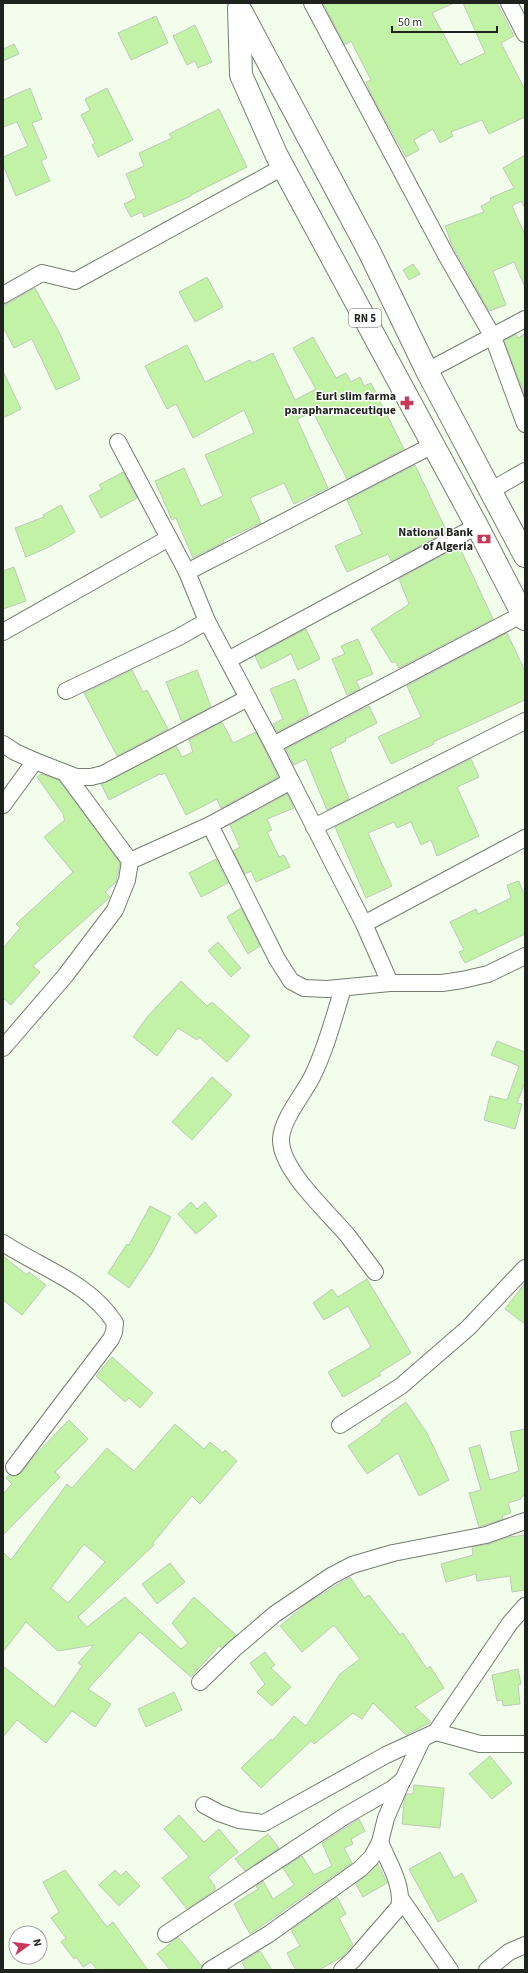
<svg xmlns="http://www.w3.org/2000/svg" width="528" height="1973" font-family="'Source Sans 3',sans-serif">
  <rect width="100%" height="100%" fill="#f2fdec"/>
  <!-- building -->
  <g fill="#c1f2a5" stroke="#bfcab9" fill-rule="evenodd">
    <path d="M323,3h131l-22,10 28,52 25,-12 -22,-50h34l17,33 -13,7 24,47v27l-36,17 -7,-14 -31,12 2,4 -13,7 -7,-14 -19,11 5,10 -13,7 -34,-61 -6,-14 5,-2 -20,-39 -6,4z"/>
    <path d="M156,16l12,27 -37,17 -13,-27z"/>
    <path d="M195,25l17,37 -14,6 -3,-7 -8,4 -14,-29z"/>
    <path d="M14,44l5,10 -16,7v-12z"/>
    <path d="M30,88l12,31 -10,4 15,35 -6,3 9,20 -34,15 -13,-31v-8l25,-11 -11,-24 -14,5v-27z"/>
    <path d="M107,88l26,52 -35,17 -6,-12 3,-2 -14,-28 9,-5 -5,-11z"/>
    <path d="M219,109l28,58 -56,28v1l-47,21 -2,-5 -11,5 -7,-13 12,-6 -10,-24 18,-8 -5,-13 33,-15 -3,-4z"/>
    <path d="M525,155v53l-4,-7 -9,5 13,29v52l-11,-25 -21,9 13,34 -17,6 -37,-66 -7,-19 39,-14 -3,-6 10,-5 -1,-3 24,-10 -11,-20z"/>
    <path d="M413,264l7,10 -11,6 -6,-10z"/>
    <path d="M207,277l16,30 -28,15 -16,-30z"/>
    <path d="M35,288l25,46 20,45 -24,11 -24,-51 -18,9 -11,-21v-21z"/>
    <path d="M516,334l2,4 7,-4v62l-21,-55z"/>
    <path d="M313,337l23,41 10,-5 5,9 9,-5 4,9 7,-3 33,66 -57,30 -34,-67 -16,7 31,69 -34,16 -10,-21 -34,15 11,25 -38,17 1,2 -31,16 -17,-40 -4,2 -17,-39 29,-13 17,38 22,-10 -18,-41 49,-22 -10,-23 -51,28 -17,-34 -9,5 -22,-43 42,-21 18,37 45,-22 2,3 21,-10 22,47 21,-11 -23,-41z"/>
    <path d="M3,371l18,38 -18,9z"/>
    <path d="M415,465l32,67 -56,29 -3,-7 -41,18 -12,-26 27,-12 -15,-34z"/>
    <path d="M123,472l14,26 -36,20 -12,-22 13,-7 -3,-4z"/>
    <path d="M61,505l14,27 -26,15 -23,10 -11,-29 29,-11 -1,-2z"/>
    <path d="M459,546l34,73 -94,49 -4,-7 -3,2 -21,-34 38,-25 -10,-25z"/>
    <path d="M14,567l12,34 -23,8v-38z"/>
    <path d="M306,629l14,30 -22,11 -7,-16 -30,15 -6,-13z"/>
    <path d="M507,633l18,38v29l-92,42 1,2 -43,20 -13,-27 43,-20 -14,-31z"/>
    <path d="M358,639l15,35 -17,7 4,8 -13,6 -15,-36 13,-5 -4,-8z"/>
    <path d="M132,670l11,22 4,-2 21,39 -51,27 -33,-63z"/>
    <path d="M197,670l14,37 -29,15 -16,-40z"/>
    <path d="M295,679l14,36 -32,17 -4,-8 10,-5 -13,-30z"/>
    <path d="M369,706l8,17 -32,16 1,2 -16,8 19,50 -22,11 -21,-51 -12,6 -8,-16z"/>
    <path d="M222,722l11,21 23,-11 22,45 -57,31 -4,-9 -31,16 -21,-42 -4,2 -1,-1 -51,26 -8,-16 75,-38 6,11 11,-5 -4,-12z"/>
    <path d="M471,759l8,18 -22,10 22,49 -42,20 -6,-16 -10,5 -10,-23 -14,6 -3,-6 -26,11 24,53 -26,12 -31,-71z"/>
    <path d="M41,774l18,6 61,83 -4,19 -11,10 5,5 -77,69 7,6 -29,33 -8,-7v-50l17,-20 -4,-4 57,-52 -29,-35 21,-17 -2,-4 1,-1 -27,-38z"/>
    <path d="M287,794l7,14 -27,11 5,11 -5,2 12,25 5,-2 6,12 -34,15 -5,-11 -6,3 -12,-23 7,-4 -10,-22z"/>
    <path d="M216,859l12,24 -27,14 -12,-24z"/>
    <path d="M519,881l4,11 2,-2v44l-60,29 -6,-11 5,-2 -14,-28 26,-13 2,5 33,-16 -4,-13z"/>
    <path d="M241,908l19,38 -12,8 -21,-37z"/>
    <path d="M218,942l23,26 -10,9 -23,-26z"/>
    <path d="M181,981l26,25 5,-4 38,34 -23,26 -28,-25 -2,3 -19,-12 -21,28 -24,-19 14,-20z"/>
    <path d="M497,1041l28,11v30l-8,21 5,1 -7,25 -31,-9 6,-24 17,4 12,-34 -28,-11z"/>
    <path d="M212,1077l20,18 -40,45 -20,-18z"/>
    <path d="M191,1202l6,7 8,-7 12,14 -21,18 -18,-20z"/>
    <path d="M150,1206l21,11 -20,38 -22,33 -21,-15 19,-29 2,1z"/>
    <path d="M3,1256l24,19 2,-3 17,13 -24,30 -19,-15z"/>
    <path d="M367,1279l44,74 -32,20 2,2 -38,22 -15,-25 43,-25 -23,-41 -24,14 -11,-17 19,-14 6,8z"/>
    <path d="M525,1283v41l-20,-15z"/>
    <path d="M112,1357l41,36 -13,15 -11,-10 -4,4 -29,-26z"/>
    <path d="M406,1402l21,31 22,47 -30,16 -21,-43 -31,21 -19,-28 34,-24 -1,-2z"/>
    <path d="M69,1420l19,19 -33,33 5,5 -57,58v-41l9,-10 -6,-6 3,-3 4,1 8,-3 16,-20z"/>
    <path d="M175,1424l29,25 6,-7 13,11 2,-3 12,11 -37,43 -8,-8 -39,47 1,2 -76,72 9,10 38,-30 56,52 7,-6 -16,-20 22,-26 42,38 -14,13 -3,-2 -28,31 -51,-45 -52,57 23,15 -16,23 -23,-16 -26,32 -29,-23 -14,17v-71l51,41 28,-41 -4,-3 16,-18 -36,6 -32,-29 -23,30v-100l8,8 56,-76 5,4 35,-40 27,23zM84,1544l21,18 -37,41 -17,-15z"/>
    <path d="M525,1429v66l-4,2v2l-13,4 3,10 -9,3 1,3 -24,8 -10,-34 12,-3 -12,-42 11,-3 10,35 29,-9 -9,-39z"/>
    <path d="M525,1535v55l-13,2 -2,-16 -33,5 -1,-7 -30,8 -5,-18 32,-9 -1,-8 17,-3 20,-7z"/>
    <path d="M170,1563l15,19 -28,22 -15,-20z"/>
    <path d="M350,1577l14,21 5,-3 31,40 3,-2 24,36 3,-3 14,22 -29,19 16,15 -25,13 -33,-32 -11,16 -9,-6 -39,31 -3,-3 -50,47 -20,-20 30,-29 1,2 22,-25 12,10 34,-52 20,-15 -26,-34 -32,27 -22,-26 29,-24z"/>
    <path d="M265,1652l10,13 -4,3 20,19 -19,19 -15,-14 8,-8 -15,-21z"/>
    <path d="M518,1669l3,15 -3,1 2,19 -17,2 -1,-6 -5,1 -5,-26z"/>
    <path d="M174,1692l8,18 -36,17 -8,-18z"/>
    <path d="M490,1756l22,27 -20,16 -23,-25z"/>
    <path d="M414,1785l30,3 -4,40 -38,-4 2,-23 3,-7h6z"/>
    <path d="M179,1815l25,27 15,-13 19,23 -30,25 7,9v4l-28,19 -25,-31 27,-21 -25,-28z"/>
    <path d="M359,1819l6,12 -14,8 2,5 -9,4 8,15 -102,71 -16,-30 24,-15 -2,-3 7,-5 10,18 21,-14 -11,-17 19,-12 12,19 18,-9 -10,-23z"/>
    <path d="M268,1834l11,14 -34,23 -10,-12z"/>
    <path d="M440,1852l14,26 8,-5 15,28 -39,21 -29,-53z"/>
    <path d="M378,1864l9,19 -24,14 -7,-13z"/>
    <path d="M65,1870l42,57 6,-5 35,48h-51l-6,-8 -8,5 -7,-10 -2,2 -13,-17 5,-4 -15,-20 8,-6 -16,-30z"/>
    <path d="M115,1870l6,6 5,-5 14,15 -21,20 -20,-21z"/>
    <path d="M337,1897l9,17 -7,4 14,27 -11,12 -23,13h-23l-9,-17 13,-7 -9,-16z"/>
    <path d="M178,1937l24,29 -1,4h-31l-13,-16z"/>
    <path d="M260,1951l12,19h-26l-4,-8z"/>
  </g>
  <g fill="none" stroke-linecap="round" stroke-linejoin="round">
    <!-- minor casing -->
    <g stroke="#747e6e" stroke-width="18">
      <g id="minor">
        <path d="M312,3l134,252 47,82 32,87"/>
        <path d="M509,3l16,31"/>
        <path d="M3,295l39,-22 33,8 208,-114"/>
        <path d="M427,371l98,-52"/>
        <path d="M118,442l69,130 20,49"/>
        <path d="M490,491l35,-20"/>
        <path d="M187,572l246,-127"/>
        <path d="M3,632l166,-94"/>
        <path d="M228,660l249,-134"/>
        <path d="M66,691l113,-54 28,-16 66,124"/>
        <path d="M3,744l12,8 20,9 41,16h15l12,-3 145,-76"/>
        <path d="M291,781l-18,-36 250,-131"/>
        <path d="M3,805l32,-44"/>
        <path d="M314,827l211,-106"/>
        <path d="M130,861l80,-36"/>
        <path d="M364,924l161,-86"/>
        <path d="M390,983l-26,-59 -73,-143 -81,44 67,134 14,22 13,7 23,1 63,-6h52l20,-3 26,-6 37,-18"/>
        <path d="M343,988c-9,29 -17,61 -31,89 -9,18 -30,42 -31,62 -1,31 48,74 67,97 9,12 18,24 27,36"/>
        <path d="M3,1048l62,-72 50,-66 12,-30 3,-19 -65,-88"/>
        <path d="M3,1243c38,25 87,40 112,80l-1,9 -3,7 -97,128"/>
        <path d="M340,1425l61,-39 67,-58 57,-60"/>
        <path d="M200,1682l34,-33 41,-35 56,-38 21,-11 41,-12 93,-18 39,-14"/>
        <path d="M436,1732l44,12h45"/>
        <path d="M204,1805l15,8 20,7 25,3 122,-68 50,-23 74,-109 15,-17"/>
        <path d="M401,1899l49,71"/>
        <path d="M166,1934l179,-118 47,-27 11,-9 19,-40"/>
        <path d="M210,1970l59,-36 91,-65 12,-12 8,-15 6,-24 16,-37"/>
        <path d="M342,1970l11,-10 46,-53c5,-21 -11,-45 -19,-65"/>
        <path d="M487,1970l22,-18 16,-7"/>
      </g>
    </g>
    <!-- primary casing -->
    <g stroke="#747e6e" stroke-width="24">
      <g id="primary">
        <path d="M239,8l2,67 36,81 200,370 48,93"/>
        <path d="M242,13l127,238 58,120 98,185"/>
      </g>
    </g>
    <!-- minor -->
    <use href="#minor" stroke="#fff" stroke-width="16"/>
    <!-- primary -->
    <use href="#primary" stroke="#fff" stroke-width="22"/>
  </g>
  <!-- icons -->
  <defs>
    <g id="pharmacy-bare" transform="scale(1.08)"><path d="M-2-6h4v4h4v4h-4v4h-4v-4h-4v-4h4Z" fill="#c83959" stroke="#fff" stroke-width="2.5" paint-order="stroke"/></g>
    <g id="bank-bare" transform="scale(1.08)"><path d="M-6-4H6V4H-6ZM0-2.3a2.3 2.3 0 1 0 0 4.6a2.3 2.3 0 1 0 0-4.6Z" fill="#c83959" stroke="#fff" stroke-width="2.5" paint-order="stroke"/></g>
  </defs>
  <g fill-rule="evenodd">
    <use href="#pharmacy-bare" x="407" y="403"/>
    <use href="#bank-bare" x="484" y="539"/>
  </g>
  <g text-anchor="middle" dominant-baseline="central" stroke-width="3" stroke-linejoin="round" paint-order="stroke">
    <!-- shield labels -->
    <rect fill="#fff" stroke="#626561" stroke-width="1" x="349" y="309" width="32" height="18" rx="3"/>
    <g font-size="11" font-weight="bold" fill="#1f231d">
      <text x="365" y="318">RN 5</text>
    </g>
    <!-- poi labels -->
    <g font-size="12" font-weight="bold" fill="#1f231d" stroke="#fff" text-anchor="end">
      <text x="396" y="396">Eurl slim farma<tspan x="396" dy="14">parapharmaceutique</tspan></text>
      <text x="473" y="532">National Bank<tspan x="473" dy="14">of Algeria</tspan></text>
    </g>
  </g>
  <!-- border -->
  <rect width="528" height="1973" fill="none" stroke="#1f231d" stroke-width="8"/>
  <!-- north arrow -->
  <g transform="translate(28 1945) rotate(76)"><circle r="19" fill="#ffffff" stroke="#a5a7a5"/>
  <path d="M0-3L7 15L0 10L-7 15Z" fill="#c83959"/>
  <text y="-6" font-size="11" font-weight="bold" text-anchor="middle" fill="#1f231d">N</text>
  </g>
  <!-- scale -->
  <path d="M392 26v6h105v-6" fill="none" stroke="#1f231d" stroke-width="2"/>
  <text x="398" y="26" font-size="12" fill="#1f231d" stroke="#ffffff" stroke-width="3" paint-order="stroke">50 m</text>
</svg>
